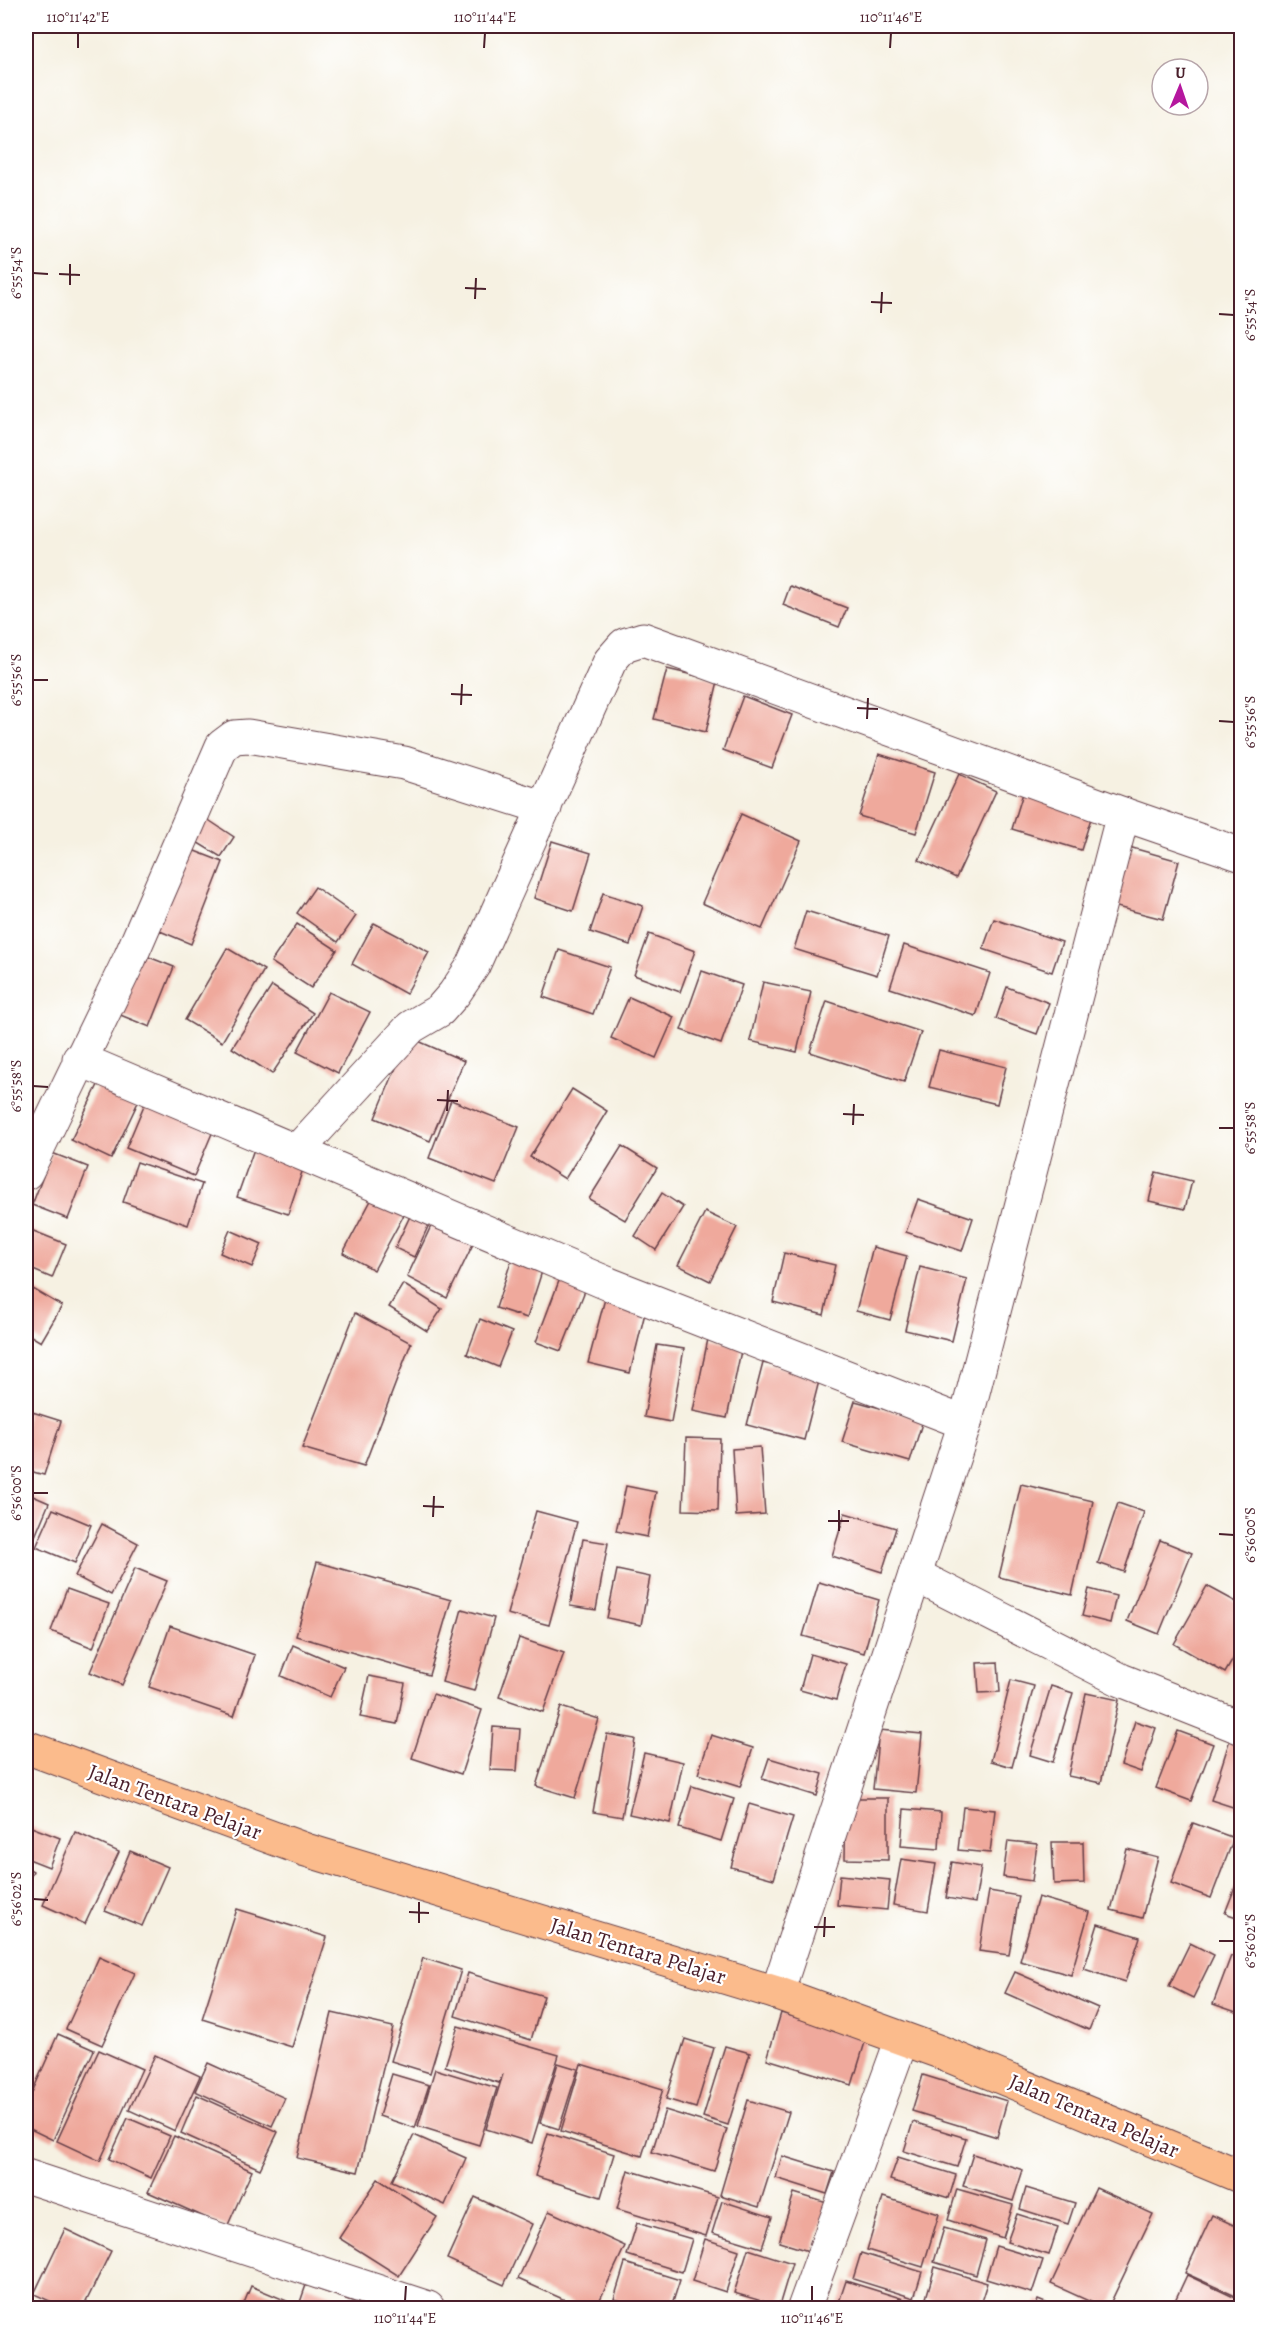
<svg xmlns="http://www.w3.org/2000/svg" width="1267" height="2334" font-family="Alegreya,serif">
  <rect width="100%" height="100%" fill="#fff"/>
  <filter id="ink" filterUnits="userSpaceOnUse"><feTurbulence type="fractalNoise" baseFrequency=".0167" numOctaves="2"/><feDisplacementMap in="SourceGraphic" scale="12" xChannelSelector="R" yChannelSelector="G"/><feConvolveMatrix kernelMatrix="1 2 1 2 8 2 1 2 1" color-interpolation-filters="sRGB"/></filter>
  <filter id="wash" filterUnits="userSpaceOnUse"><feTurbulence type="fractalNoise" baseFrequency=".008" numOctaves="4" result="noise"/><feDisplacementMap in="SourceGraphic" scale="24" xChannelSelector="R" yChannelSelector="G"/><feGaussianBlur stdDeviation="1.35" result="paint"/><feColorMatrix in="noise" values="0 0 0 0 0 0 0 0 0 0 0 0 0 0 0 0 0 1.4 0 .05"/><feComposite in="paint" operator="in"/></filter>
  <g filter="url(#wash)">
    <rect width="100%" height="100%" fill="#f6f1e2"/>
    <g id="blocks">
      <!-- building -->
      <g fill="#efa99c">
        <path d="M790,586l57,22 -8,19 -56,-22z"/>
        <path d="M667,669l51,12 -12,51 -52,-13z"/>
        <path d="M743,696l49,19 -20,53 -49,-18z"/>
        <path d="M879,754l56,18 -19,61 -57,-17z"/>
        <path d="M959,774l37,17 -40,87 -37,-18z"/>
        <path d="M1023,793l69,22 -11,35 -69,-21z"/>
        <path d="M741,814l60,27 -39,88 -60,-26z"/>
        <path d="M204,817l30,20 -13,20 -31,-19z"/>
        <path d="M552,841l39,12 -18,58 -39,-13z"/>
        <path d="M182,846l41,16 -32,82 -43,-18z"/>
        <path d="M1129,847l50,14 -16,58 -50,-13z"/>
        <path d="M315,887l41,29 -18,26 -41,-29z"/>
        <path d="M603,893l40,13 -13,39 -40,-13z"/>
        <path d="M806,911l83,25 -12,39 -83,-26z"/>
        <path d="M994,919l68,23 -10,30 -69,-23z"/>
        <path d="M374,923l55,29 -23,42 -54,-30z"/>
        <path d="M297,924l40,26 -26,38 -40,-26z"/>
        <path d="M649,934l46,17 -15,41 -46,-17z"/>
        <path d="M904,945l86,28 -14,43 -86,-28z"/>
        <path d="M227,948l37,22 -42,72 -37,-22z"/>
        <path d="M559,950l51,17 -17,47 -50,-17z"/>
        <path d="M136,952l38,15 -24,60 -37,-15z"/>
        <path d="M702,971l40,14 -21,59 -40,-14z"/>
        <path d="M763,982l48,10 -14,60 -47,-11z"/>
        <path d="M272,986l41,27 -41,61 -40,-26z"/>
        <path d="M1007,987l42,16 -12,31 -41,-15z"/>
        <path d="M329,992l41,20 -32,61 -41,-21z"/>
        <path d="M629,997l45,20 -18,41 -45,-20z"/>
        <path d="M827,1001l94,31 -17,50 -94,-30z"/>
        <path d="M409,1037l55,24 -34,80 -55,-23z"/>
        <path d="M939,1050l67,17 -9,37 -68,-17z"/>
        <path d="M100,1081l39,19 -28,59 -40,-19z"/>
        <path d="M572,1089l35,22 -42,68 -35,-22z"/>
        <path d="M451,1100l68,27 -23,57 -67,-26z"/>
        <path d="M145,1103l68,28 -19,45 -68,-28z"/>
        <path d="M622,1146l35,22 -32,52 -36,-21z"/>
        <path d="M254,1149l50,17 -16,48 -51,-17z"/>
        <path d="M52,1153l36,14 -20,52 -36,-14z"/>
        <path d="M137,1162l65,22 -14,41 -65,-23z"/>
        <path d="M1156,1172l36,9 -7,28 -36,-8z"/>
        <path d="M375,1193l32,16 -33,61 -31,-17z"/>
        <path d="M662,1193l21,14 -27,43 -21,-14z"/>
        <path d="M918,1199l55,19 -11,33 -56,-19z"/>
        <path d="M412,1212l19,8 -17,37 -19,-9z"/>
        <path d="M705,1212l32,15 -27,54 -32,-16z"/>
        <path d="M432,1224l41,20 -26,54 -40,-21z"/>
        <path d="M26,1228l40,16 -14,34 -26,-11z"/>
        <path d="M230,1230l32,14 -10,23 -32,-14z"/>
        <path d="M873,1247l34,9 -17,64 -34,-9z"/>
        <path d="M514,1252l31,10 -18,56 -31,-10z"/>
        <path d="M784,1253l51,12 -11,50 -51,-13z"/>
        <path d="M920,1267l47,12 -15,62 -47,-11z"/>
        <path d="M562,1273l26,10 -27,68 -25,-9z"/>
        <path d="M403,1284l39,25 -15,22 -38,-24z"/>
        <path d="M26,1285l36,21 -21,36 -15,-9z"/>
        <path d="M607,1291l41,10 -18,72 -42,-10z"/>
        <path d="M355,1313l56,30 -47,123 -62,-18z"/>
        <path d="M480,1319l32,13 -14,35 -31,-13z"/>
        <path d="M708,1339l34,7 -15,72 -34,-7z"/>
        <path d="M657,1345l27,4 -13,73 -27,-5z"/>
        <path d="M763,1363l57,14 -16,63 -57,-15z"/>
        <path d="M855,1401l68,19 -13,42 -68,-20z"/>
        <path d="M26,1410l35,11 -17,54 -18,-5z"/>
        <path d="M686,1438l34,1 -2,72 -35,-1z"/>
        <path d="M760,1447l5,67 -29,2 -4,-67z"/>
        <path d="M1021,1484l72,17 -21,94 -73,-18z"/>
        <path d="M626,1486l30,6 -9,45 -31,-6z"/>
        <path d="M26,1493l23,10 -16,38 -7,-3z"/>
        <path d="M1118,1503l26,9 -20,60 -26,-9z"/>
        <path d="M53,1509l38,16 -16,38 -39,-16z"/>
        <path d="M536,1511l41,11 -28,103 -42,-11z"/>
        <path d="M845,1513l51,15 -14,44 -50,-16z"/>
        <path d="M102,1524l36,19 -27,52 -36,-19z"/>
        <path d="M583,1539l25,4 -12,67 -26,-4z"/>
        <path d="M1160,1540l32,13 -33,81 -32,-13z"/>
        <path d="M317,1562l134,38 -22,75 -133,-39z"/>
        <path d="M135,1568l32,13 -45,104 -32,-13z"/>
        <path d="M617,1570l33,7 -9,48 -34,-7z"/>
        <path d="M819,1582l60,18 -15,53 -61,-17z"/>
        <path d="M1207,1586l35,19v39l-17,29 -51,-29z"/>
        <path d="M67,1589l42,15 -16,44 -42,-17z"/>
        <path d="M1089,1589l27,7 -6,27 -28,-7z"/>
        <path d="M462,1609l32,9 -20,73 -32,-9z"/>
        <path d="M170,1626l85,29 -21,61 -85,-29z"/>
        <path d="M519,1638l45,15 -21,59 -44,-15z"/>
        <path d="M293,1645l51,22 -14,30 -49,-21z"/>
        <path d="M810,1654l36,10 -10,36 -36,-10z"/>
        <path d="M998,1662l2,30 -21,1 -2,-30z"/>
        <path d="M369,1676l36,7 -8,41 -37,-7z"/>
        <path d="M1011,1680l23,6 -22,81 -21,-6z"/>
        <path d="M1051,1686l22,7 -20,69 -23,-7z"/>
        <path d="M1086,1693l33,7 -18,83 -33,-7z"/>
        <path d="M433,1694l49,16 -21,64 -49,-16z"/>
        <path d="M561,1707l38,12 -24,79 -39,-12z"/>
        <path d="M1135,1721l21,7 -15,44 -20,-7z"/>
        <path d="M493,1727l27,2 -3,42 -27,-1z"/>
        <path d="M879,1730l43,4 -6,59 -43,-4z"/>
        <path d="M1178,1731l35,13 -22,57 -35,-13z"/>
        <path d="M607,1734l28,5 -13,78 -29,-5z"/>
        <path d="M711,1735l42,13 -13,39 -42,-13z"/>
        <path d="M1231,1736l11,4v70l-31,-10z"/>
        <path d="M644,1753l39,9 -13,61 -41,-9z"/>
        <path d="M769,1758l54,16 -6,22 -55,-17z"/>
        <path d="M692,1786l42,13 -13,42 -42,-13z"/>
        <path d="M846,1798h42v62l-43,-1z"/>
        <path d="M749,1804l44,13 -19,62 -43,-12z"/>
        <path d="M963,1807l32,3 -5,43 -32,-3z"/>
        <path d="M904,1809l37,3 -2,37 -38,-3z"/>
        <path d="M1193,1823l41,15 -23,60 -40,-15z"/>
        <path d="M26,1825l34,13 -11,29 -23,-9z"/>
        <path d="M75,1832l44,20 -34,72 -42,-19z"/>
        <path d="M1008,1841l29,3 -5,37 -29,-4z"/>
        <path d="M1052,1842h31l1,41 -30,1z"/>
        <path d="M1127,1849l31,8 -16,61 -31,-8z"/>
        <path d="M130,1851l38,16 -26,59 -37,-15z"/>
        <path d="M901,1859l35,5 -8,47 -35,-6z"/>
        <path d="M952,1862l29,5 -6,36 -29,-5z"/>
        <path d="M26,1867l7,4 -7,15z"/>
        <path d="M840,1875l50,5 -3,30 -50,-5z"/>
        <path d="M1240,1875l2,1v43l-17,-6z"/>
        <path d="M989,1891l30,5 -10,59 -30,-4z"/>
        <path d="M1038,1897l51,15 -18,63 -51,-14z"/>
        <path d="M237,1909l90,28 -35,110 -90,-28z"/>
        <path d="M1098,1924l42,13 -15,45 -41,-13z"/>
        <path d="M26,1925l7,3 -7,17z"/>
        <path d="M1190,1943l24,12 -21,43 -24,-12z"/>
        <path d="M1231,1956l11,4v54l-29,-10z"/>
        <path d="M99,1957l36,16 -33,72 -36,-16z"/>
        <path d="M423,1958l38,12 -31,103 -39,-12z"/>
        <path d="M1015,1972l83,36 -9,22 -84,-37z"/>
        <path d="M468,1973l76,23 -13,44 -76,-24z"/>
        <path d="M332,2013l61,14 -35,145 -61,-14z"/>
        <path d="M781,2013l85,26 -14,46 -85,-26z"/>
        <path d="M458,2026l101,29 -27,88 -46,-14 17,-55 -4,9 -54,-17z"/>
        <path d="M58,2034l36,16 -41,90 -27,-13v-21z"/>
        <path d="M685,2039l29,9 -18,60 -30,-9z"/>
        <path d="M26,2044l8,4 -8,19z"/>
        <path d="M725,2046l25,7 -22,72 -25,-8z"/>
        <path d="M99,2050l43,19 -42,92 -43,-20z"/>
        <path d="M155,2055l45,21 -25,55 -46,-21z"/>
        <path d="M208,2063l77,35 -13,28 -77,-35z"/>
        <path d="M558,2063l20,6 -19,60 -19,-6z"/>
        <path d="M581,2064l82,25 -21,67 -81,-25z"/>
        <path d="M435,2069l62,19 -18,57 -61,-19z"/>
        <path d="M392,2074l37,11 -14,43 -36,-12z"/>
        <path d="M923,2075l84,26 -10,36 -85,-26z"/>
        <path d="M197,2095l81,37 -18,37 -79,-36z"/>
        <path d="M748,2100l41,12 -30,95 -39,-12z"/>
        <path d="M665,2110l62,19 -13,42 -62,-19z"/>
        <path d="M128,2118l42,18 -19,42 -42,-19z"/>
        <path d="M913,2122l53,16 -9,29 -53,-16z"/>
        <path d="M548,2133l66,21 -13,43 -66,-21z"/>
        <path d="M414,2135l52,23 -21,47 -53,-24z"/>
        <path d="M174,2136l78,35 -25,56 -79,-35z"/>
        <path d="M973,2154l50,16 -10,31 -50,-15z"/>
        <path d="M782,2156l52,16 -7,22 -51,-16z"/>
        <path d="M898,2157l58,18 -7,23 -59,-18z"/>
        <path d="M628,2170l90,27 -12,39 -89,-27z"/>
        <path d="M378,2179l59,38 -38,59 -60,-38z"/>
        <path d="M1026,2188l49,15 -7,21 -48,-15z"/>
        <path d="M1096,2188l57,26 -45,94h-4l-53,-24z"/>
        <path d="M957,2189l56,16 -10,33 -55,-18z"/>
        <path d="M794,2193l33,10 -15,49 -33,-10z"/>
        <path d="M475,2197l57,27 -28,61 -57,-26z"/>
        <path d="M883,2197l56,17 -16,53 -56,-17z"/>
        <path d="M722,2201l50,16 -10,31 -50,-15z"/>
        <path d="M549,2211l76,35 -29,62h-13l-65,-29z"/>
        <path d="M1017,2214l41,13 -9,28 -42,-13z"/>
        <path d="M1212,2215l30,14v70l-57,-26z"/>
        <path d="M637,2223l55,16 -10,33 -55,-17z"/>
        <path d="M944,2228l42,12 -10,35 -42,-13z"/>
        <path d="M65,2229l46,22 -28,57h-18l-31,-14z"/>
        <path d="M705,2239l34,11 -13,42 -34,-11z"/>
        <path d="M996,2246l47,14 -11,33 -46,-14z"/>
        <path d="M748,2249l44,14 -13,43 -45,-13z"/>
        <path d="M861,2253l61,19 -8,26 -61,-19z"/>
        <path d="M625,2263l55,17 -9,28h-25l-32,-9z"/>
        <path d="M935,2267l52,16 -8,25h-19l-34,-10z"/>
        <path d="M1187,2275l55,26 -1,7 -69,-1z"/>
        <path d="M846,2281l64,20 -3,7h-70z"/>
        <path d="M306,2285l54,19 -1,4h-61z"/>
        <path d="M251,2286l36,15 -4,7h-41z"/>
        <path d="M1038,2300l20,8h-23z"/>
      </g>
    </g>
  </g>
  <g filter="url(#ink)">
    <use href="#blocks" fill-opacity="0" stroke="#643e46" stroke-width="1.5"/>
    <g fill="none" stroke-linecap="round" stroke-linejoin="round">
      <!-- minor casing -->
      <g stroke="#643e46" stroke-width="35">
        <g id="minor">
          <path d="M79,1059l530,225 356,139"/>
          <path d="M297,1151l114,-124 29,-17 14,-16 19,-28 137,-305 14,-16 19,-6 480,175 119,41"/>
          <path d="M26,1173l104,-215 92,-212 12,-9 14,-1 156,27 141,45"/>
          <path d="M915,1575l206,105 121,48"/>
          <path d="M777,1993l188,-570 158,-609"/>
          <path d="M26,2176l402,132"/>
          <path d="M804,2308l98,-269"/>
        </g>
      </g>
      <!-- highway casing -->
      <g stroke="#643e46" stroke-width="35">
        <path id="highway" d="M26,1747l280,103 471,143 163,59 302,125"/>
      </g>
      <!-- minor -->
      <use href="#minor" stroke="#fff" stroke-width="33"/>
      <!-- highway -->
      <use href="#highway" stroke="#fbbb8c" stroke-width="33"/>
    </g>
  </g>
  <!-- ticks -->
  <path fill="none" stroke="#4a1f2b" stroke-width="2" d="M78,48v-15M484,48l1,-15M890,48l1,-15M33,273l15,1M59,274l21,1M70,285v-21M465,288l21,1M475,299l1,-21M871,302l21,1M881,313l1,-21M1219,314l15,1M33,680h15M451,694l21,1M461,705l1,-21M857,708l21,1M867,719l1,-21M1219,721l15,1M33,1086l15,1M437,1100l21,1M447,1111l1,-21M843,1114l21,1M853,1125l1,-21M1219,1128h15M33,1493h15M423,1506l21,1M433,1517l1,-21M828,1521h21M839,1531v-21M1219,1534l15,1M33,1899l15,1M409,1912l20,1M419,1923v-21M814,1927h21M824,1937l1,-20M1219,1941h15M405,2301l1,-15M812,2301v-15"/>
  <g text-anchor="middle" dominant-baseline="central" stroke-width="4.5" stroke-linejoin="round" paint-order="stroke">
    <!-- street labels -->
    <g font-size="22" fill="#4a1f2b" stroke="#fff">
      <text transform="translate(175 1802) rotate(20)">Jalan Tentara Pelajar</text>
      <text transform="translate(638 1951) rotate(17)">Jalan Tentara Pelajar</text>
      <text transform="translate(1094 2116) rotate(23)">Jalan Tentara Pelajar</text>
    </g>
  </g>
  <!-- margin -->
  <rect width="1267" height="2334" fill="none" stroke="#fff" stroke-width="66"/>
  <!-- north arrow -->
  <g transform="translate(1180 87) rotate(2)"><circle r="28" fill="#ffffff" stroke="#b7a5aa" stroke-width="1.5"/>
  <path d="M0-4.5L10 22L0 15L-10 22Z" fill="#b5179e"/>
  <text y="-9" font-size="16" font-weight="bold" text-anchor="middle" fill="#4a1f2b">U</text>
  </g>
  <rect x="33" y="33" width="1201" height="2268" fill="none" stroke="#4a1f2b" stroke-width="2"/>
  <g font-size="15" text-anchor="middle" fill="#4a1f2b">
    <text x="78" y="22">110°11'42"E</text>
    <text x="485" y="22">110°11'44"E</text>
    <text x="891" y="22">110°11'46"E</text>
    <text transform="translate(16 273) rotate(-90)" y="5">6°55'54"S</text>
    <text transform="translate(1250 315) rotate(-90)" y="5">6°55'54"S</text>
    <text transform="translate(16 680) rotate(-90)" y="5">6°55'56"S</text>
    <text transform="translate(1250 722) rotate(-90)" y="5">6°55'56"S</text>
    <text transform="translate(16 1086) rotate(-90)" y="5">6°55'58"S</text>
    <text transform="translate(1250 1128) rotate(-90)" y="5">6°55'58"S</text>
    <text transform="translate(16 1493) rotate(-90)" y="5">6°56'00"S</text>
    <text transform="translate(1250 1535) rotate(-90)" y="5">6°56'00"S</text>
    <text transform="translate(16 1899) rotate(-90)" y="5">6°56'02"S</text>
    <text transform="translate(1250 1941) rotate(-90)" y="5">6°56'02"S</text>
    <text x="405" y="2323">110°11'44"E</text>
    <text x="812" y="2323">110°11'46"E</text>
  </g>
</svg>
